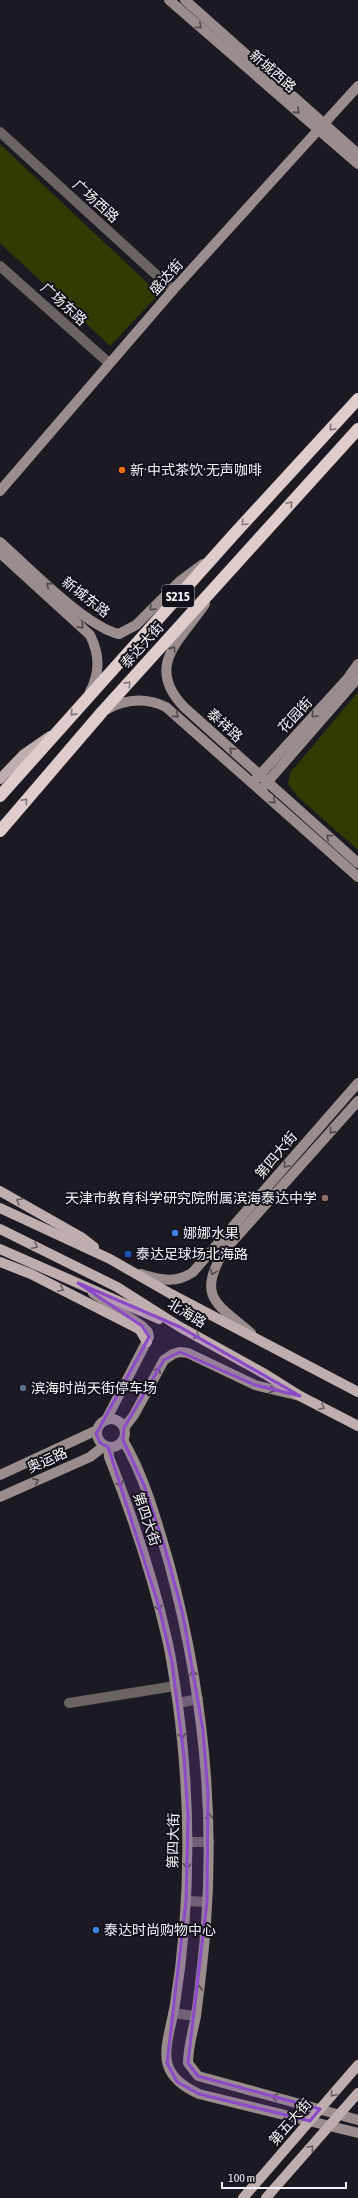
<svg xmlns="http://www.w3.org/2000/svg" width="358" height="2198" font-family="'Asap Condensed','Noto Sans SC',sans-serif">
  <rect width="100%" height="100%" fill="#1d1922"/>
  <!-- green -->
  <g fill="#313a00">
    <path d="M0,144l159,150 -49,52 -110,-103z"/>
    <path d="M358,692v158l-60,-53 -10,-13 2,-11z"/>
  </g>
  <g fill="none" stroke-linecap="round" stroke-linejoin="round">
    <!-- street -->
    <g stroke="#6b6463" stroke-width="10">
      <path d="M0,132l173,158"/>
      <path d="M0,266l109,97"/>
      <path d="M69,1703l106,-17"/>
      <path d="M178,1703l20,-4"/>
      <path d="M188,1842h21"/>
      <path d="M186,1901l21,1"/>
      <path d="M173,2013l22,3"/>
    </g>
    <!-- secondary -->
    <g stroke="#998e8d" stroke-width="10">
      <path d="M169,0l189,164"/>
      <path d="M185,0l173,154"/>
      <path d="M0,491l173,-201 185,-204"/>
      <path d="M0,542c28,25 86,85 119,92l17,-9 44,-44 23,-17"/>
      <path d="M0,553l90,82c10,20 10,37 0,57"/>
      <path d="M205,604c-24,36 -61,61 -21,103l174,156"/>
      <path d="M105,710c20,-11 40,-13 61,-3l192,170"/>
      <path d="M256,779l92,-101 10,-14"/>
      <path d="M264,786l94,-108"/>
      <path d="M141,1274c19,6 35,10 52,-2l165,-189"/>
      <path d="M93,1293l49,33 6,6 1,5 -43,83"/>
      <path d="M251,1333c-34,-29 -55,-36 -27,-82l134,-150"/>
      <circle cx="111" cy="1433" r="14"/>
      <path d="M124,1428l10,-13 30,-55 9,-6 7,-2 8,1 67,32 45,11"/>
      <path d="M123,1440c22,37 34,82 46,123 32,118 46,238 37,360 -2,31 -6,62 -10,93 -3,15 -8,31 -8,47l10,13 160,44"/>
      <path d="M108,1447l1,10c23,58 43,117 57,178 7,28 10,57 14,86 11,94 10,189 -5,283 -7,42 -24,68 24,90l159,39"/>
      <path d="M0,1475l97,-45"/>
      <path d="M0,1497l90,-40 14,-11"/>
    </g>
    <!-- primary -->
    <g stroke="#beafae" stroke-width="10">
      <path d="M0,779l24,-25 26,-18"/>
      <path d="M0,1191l81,46 13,10"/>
      <path d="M0,1208l110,51 61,35 187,98"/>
      <path d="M0,1229l117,58 63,40 85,47 35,22 58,30"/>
      <path d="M0,1249l159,70"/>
      <path d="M0,1262l31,12 102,52 7,4 7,12"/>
      <path d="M243,2198l115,-133"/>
      <path d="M266,2198l92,-105"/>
    </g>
    <!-- highway -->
    <g stroke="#dfcdcb" stroke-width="12">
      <path d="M0,796l235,-263 123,-134"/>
      <path d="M0,831l102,-119 256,-283"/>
    </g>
  </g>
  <!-- one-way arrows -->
  <defs><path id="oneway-chevron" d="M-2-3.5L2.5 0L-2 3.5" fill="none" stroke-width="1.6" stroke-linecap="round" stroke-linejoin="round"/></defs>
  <g stroke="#50494d">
    <use href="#oneway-chevron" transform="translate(199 26) rotate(41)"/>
    <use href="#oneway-chevron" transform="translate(297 111) rotate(41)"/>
    <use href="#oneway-chevron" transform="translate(49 585) rotate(-138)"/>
    <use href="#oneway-chevron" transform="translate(152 608) rotate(134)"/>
    <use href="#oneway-chevron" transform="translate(81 626) rotate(44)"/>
    <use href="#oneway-chevron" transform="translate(173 649) rotate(-55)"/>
    <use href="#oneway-chevron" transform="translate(176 715) rotate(40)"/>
    <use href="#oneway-chevron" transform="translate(314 715) rotate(133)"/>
    <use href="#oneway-chevron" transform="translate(232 750) rotate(-138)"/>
    <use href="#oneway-chevron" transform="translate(273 801) rotate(42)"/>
    <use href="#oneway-chevron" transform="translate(329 837) rotate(-138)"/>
    <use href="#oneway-chevron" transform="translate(332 1131) rotate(131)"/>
    <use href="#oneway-chevron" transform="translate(286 1165) rotate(130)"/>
    <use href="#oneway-chevron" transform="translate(213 1272) rotate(111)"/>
    <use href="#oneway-chevron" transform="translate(158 1370) rotate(-62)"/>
    <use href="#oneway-chevron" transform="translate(272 1390) rotate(16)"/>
    <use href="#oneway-chevron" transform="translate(36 1481) rotate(-24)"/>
    <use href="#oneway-chevron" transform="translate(120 1484) rotate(69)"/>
    <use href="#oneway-chevron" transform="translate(159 1608) rotate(75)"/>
    <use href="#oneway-chevron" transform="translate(193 1673) rotate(-100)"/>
    <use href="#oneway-chevron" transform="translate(182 1736) rotate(83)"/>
    <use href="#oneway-chevron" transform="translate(209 1816) rotate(-91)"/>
    <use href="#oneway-chevron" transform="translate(187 1866) rotate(92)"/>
    <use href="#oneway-chevron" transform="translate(199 1988) rotate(-82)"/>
    <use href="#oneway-chevron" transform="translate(275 2097) rotate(-165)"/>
  </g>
  <g stroke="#84787b">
    <use href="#oneway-chevron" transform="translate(332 428) rotate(132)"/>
    <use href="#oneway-chevron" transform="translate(290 504) rotate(-48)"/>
    <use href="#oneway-chevron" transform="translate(244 523) rotate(133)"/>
    <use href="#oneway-chevron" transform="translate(128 684) rotate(-48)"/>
    <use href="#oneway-chevron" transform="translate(73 713) rotate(132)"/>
    <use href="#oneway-chevron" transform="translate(25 801) rotate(-49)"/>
  </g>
  <g stroke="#696064">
    <use href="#oneway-chevron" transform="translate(19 1201) rotate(-151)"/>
    <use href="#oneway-chevron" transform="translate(35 1246) rotate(27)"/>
    <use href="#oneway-chevron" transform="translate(61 1289) rotate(27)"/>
    <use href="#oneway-chevron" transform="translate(197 1336) rotate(29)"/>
    <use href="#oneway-chevron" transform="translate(322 1407) rotate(27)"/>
    <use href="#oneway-chevron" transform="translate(333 2094) rotate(131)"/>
    <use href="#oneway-chevron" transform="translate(311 2148) rotate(-49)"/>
  </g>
  <!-- marked area -->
  <path fill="#8d4ac8" fill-opacity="0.2" stroke="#8d4ac8" stroke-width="3" stroke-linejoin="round" d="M78,1283l102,44 120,69 -45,-11 -75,-33 -16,8 -40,68 -1,12 21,45 21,63 18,67 20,115 5,63 -1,109 -19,161 10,13 122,33 -10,12 -111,-27 -22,-12 -10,-19 19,-162 2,-84 -4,-60 -12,-94 -13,-56 -51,-160 -8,-4 -4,-9 53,-97 -7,-11z"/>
  <!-- markers -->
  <circle fill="#e8710a" stroke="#141019" stroke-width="1.5" cx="122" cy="470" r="4"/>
  <circle fill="#8d6e63" stroke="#141019" stroke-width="1.5" cx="325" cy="1198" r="4"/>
  <g fill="#3f7fe0" stroke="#141019" stroke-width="1.5">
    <circle cx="175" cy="1233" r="4"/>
    <circle cx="96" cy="1930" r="4"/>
  </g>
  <rect fill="#1a4fb4" stroke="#141019" stroke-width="1.5" x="124" y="1250" width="8" height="8" rx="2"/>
  <circle fill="#5c6f8a" stroke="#141019" stroke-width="1.5" cx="23" cy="1388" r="4"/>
  <g text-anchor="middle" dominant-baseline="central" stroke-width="4" stroke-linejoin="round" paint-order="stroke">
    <!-- shield labels -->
    <rect fill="#141019" stroke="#b2afb6" stroke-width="1" x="162" y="585" width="32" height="22" rx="3"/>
    <g font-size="13" font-weight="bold" fill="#f6f3fa">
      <text x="178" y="596">S215</text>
    </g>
    <!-- street labels -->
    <g font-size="14" fill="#f6f3fa" stroke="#141019">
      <text transform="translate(273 71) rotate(41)">新城西路</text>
      <text transform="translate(96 201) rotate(42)">广场西路</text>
      <text transform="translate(166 277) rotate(-48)">盛达街</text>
      <text transform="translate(64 304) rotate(42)">广场东路</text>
      <text transform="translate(86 597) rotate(38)">新城东路</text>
      <text transform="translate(142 645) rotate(-48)">泰达大街</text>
      <text transform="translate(295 715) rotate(-47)">花园街</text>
      <text transform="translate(225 725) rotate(42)">泰祥路</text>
      <text transform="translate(276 1155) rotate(-50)">第四大街</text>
      <text transform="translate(187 1313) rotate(31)">北海路</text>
      <text transform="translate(47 1460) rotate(-24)">奥运路</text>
      <text transform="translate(147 1519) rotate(71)">第四大街</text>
      <text transform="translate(173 1841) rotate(-89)">第四大街</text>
      <text transform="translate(290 2122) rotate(-49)">第五大街</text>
    </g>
    <!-- poi labels -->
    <g font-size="14" fill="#f6f3fa" stroke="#141019" text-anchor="start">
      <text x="130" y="470">新·中式茶饮·无声咖啡</text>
      <text x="317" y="1198" text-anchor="end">天津市教育科学研究院附属滨海泰达中学</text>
      <text x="183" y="1233">娜娜水果</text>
      <text x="136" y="1254">泰达足球场北海路</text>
      <text x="31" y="1388">滨海时尚天街停车场</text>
      <text x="104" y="1930">泰达时尚购物中心</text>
    </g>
  </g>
  <!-- scale -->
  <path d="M222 2182v6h124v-6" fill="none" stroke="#f6f3fa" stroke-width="2"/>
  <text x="228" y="2182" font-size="12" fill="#f6f3fa" stroke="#141019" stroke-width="3" paint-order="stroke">100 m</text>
</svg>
